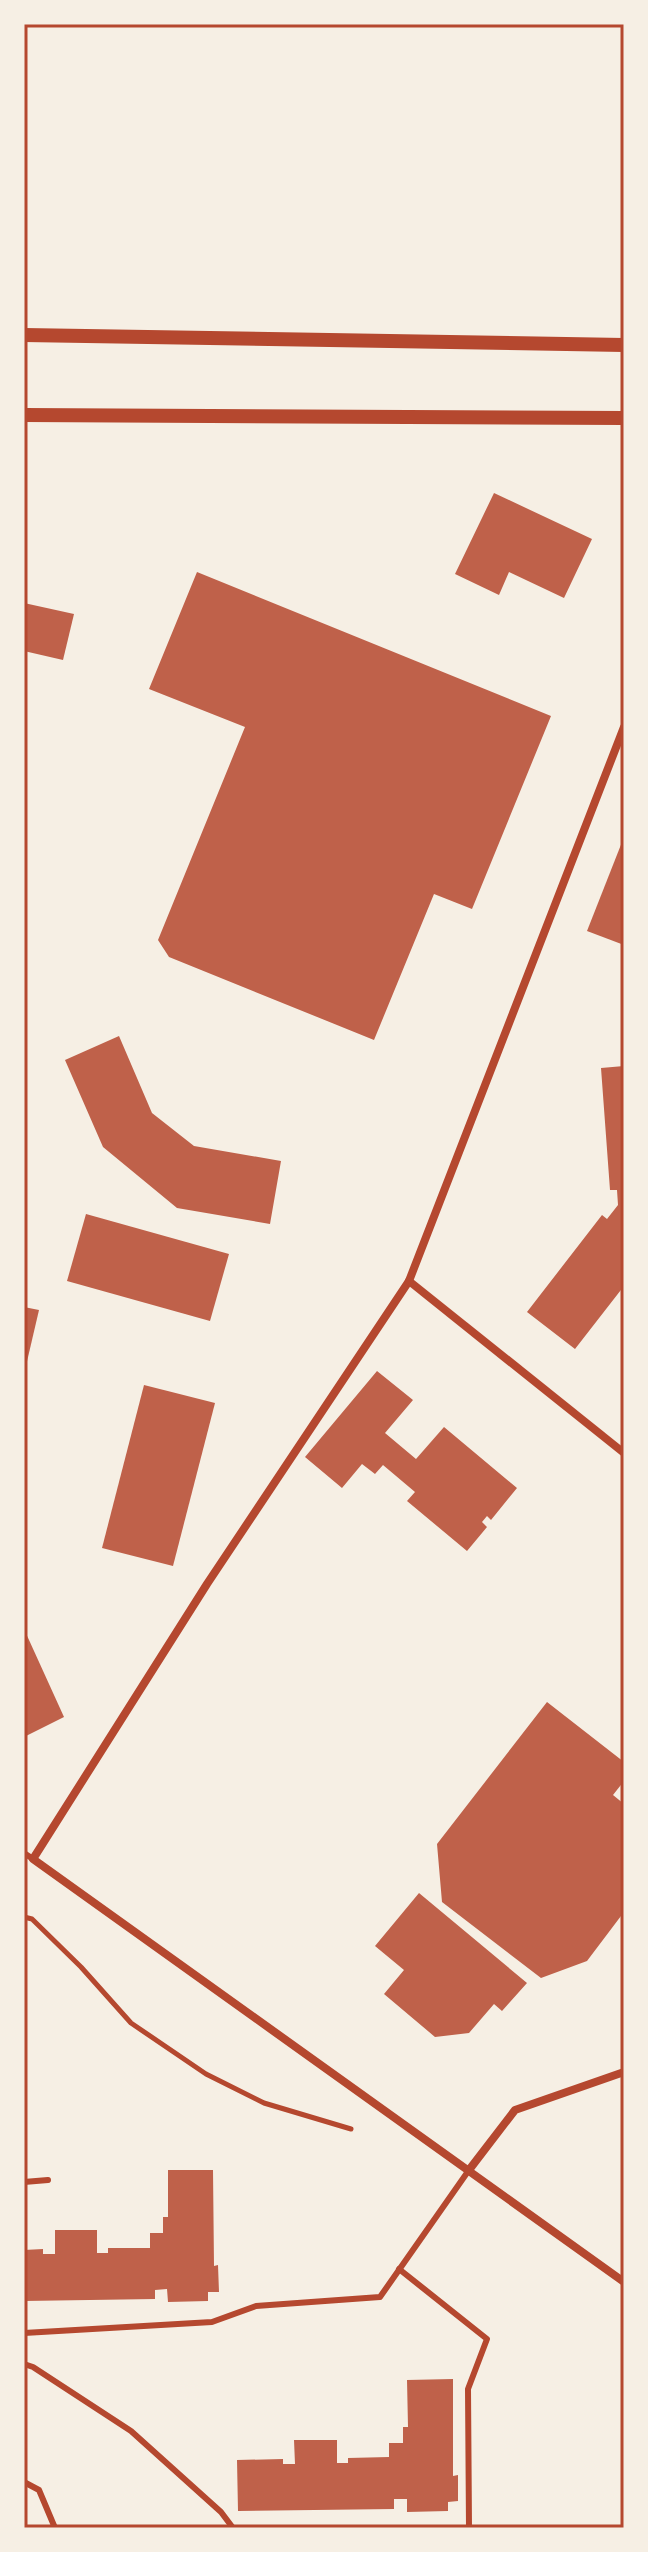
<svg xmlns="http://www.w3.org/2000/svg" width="648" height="2552" font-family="Overpass,sans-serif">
  <rect width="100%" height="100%" fill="#f6efe4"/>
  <!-- building -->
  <g fill="#bf614a">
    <path d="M494,493l98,46 -28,59 -55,-26 -10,23 -44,-21z"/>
    <path d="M197,572l354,144 -79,193 -38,-15 -60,146 -205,-83 -11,-17 87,-213 -96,-38z"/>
    <path d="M24,603l50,11 -11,46 -39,-9z"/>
    <path d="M624,837v108l-37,-14z"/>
    <path d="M119,1036l33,77 42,33 87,15 -11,63 -93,-16 -74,-61 -38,-87z"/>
    <path d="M624,1066v220l-49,63 -48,-37 75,-97 5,4 11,-14 -1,-15h-7l-9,-122z"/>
    <path d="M86,1214l143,40 -19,67 -143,-40z"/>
    <path d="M24,1307l15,3 -14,60h-1z"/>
    <path d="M377,1371l36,29 -28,33 31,26 28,-32 73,61 -26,32 -4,-4 -5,6 5,5 -20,24 -60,-50 8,-9 -32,-27 -8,9 -13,-10 -20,24 -37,-31z"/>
    <path d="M144,1385l71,18 -42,163 -71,-18z"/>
    <path d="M24,1629l40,88 -40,20z"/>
    <path d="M547,1702l77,60v19l-11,14 11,9v108l-37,49 -46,17 -99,-76 -5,-58z"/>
    <path d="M419,1893l108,90 -25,28 -8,-7 -25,29 -34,4 -51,-43 20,-24 -29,-24z"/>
    <path d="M168,2170h45l1,96 4,-1 1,27h-11v9l-40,1 -1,-13 -12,1v9l-131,2v-51l19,-1v5h12v-24h42v23h11v-5h42v-15h13v-16h5z"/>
    <path d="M453,2379v97l5,-1v26l-10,1v9l-41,1v-13h-13v10l-156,2 -1,-51 46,-1v5h12l-1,-24h43v23h11v-5l41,-1v-14h14v-16h5l-1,-47z"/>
  </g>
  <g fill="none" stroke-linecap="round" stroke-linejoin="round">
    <!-- path -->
    <path stroke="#b5482f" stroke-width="5" d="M24,1917l8,2 49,48 50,56 75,51 58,29 87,26"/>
    <!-- service -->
    <g stroke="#b5482f" stroke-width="6">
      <path d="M24,1853l9,6"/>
      <path d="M24,2182l24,-2"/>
      <path d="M399,2269l88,70 -19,50 1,139"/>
      <path d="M24,2333l188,-11 44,-16 124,-9 89,-127"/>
      <path d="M24,2364l9,3 98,64 90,81 12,16"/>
      <path d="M24,2482l15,8 16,38"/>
    </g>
    <!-- minor -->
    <g stroke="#b5482f" stroke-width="8">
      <path d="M624,727l-215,554 -202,303 -174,275 591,423"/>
      <path d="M409,1281l215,172"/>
      <path d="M469,2170l46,-60 109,-38"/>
    </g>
    <!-- tertiary -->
    <g stroke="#b5482f" stroke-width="14">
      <path d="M24,335l600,10"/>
      <path d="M24,415l600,3"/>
    </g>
  </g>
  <!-- border -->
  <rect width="648" height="2552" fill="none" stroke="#f6efe4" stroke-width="52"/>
  <rect x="26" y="26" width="596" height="2500" fill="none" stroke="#b5482f" stroke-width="3"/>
</svg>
